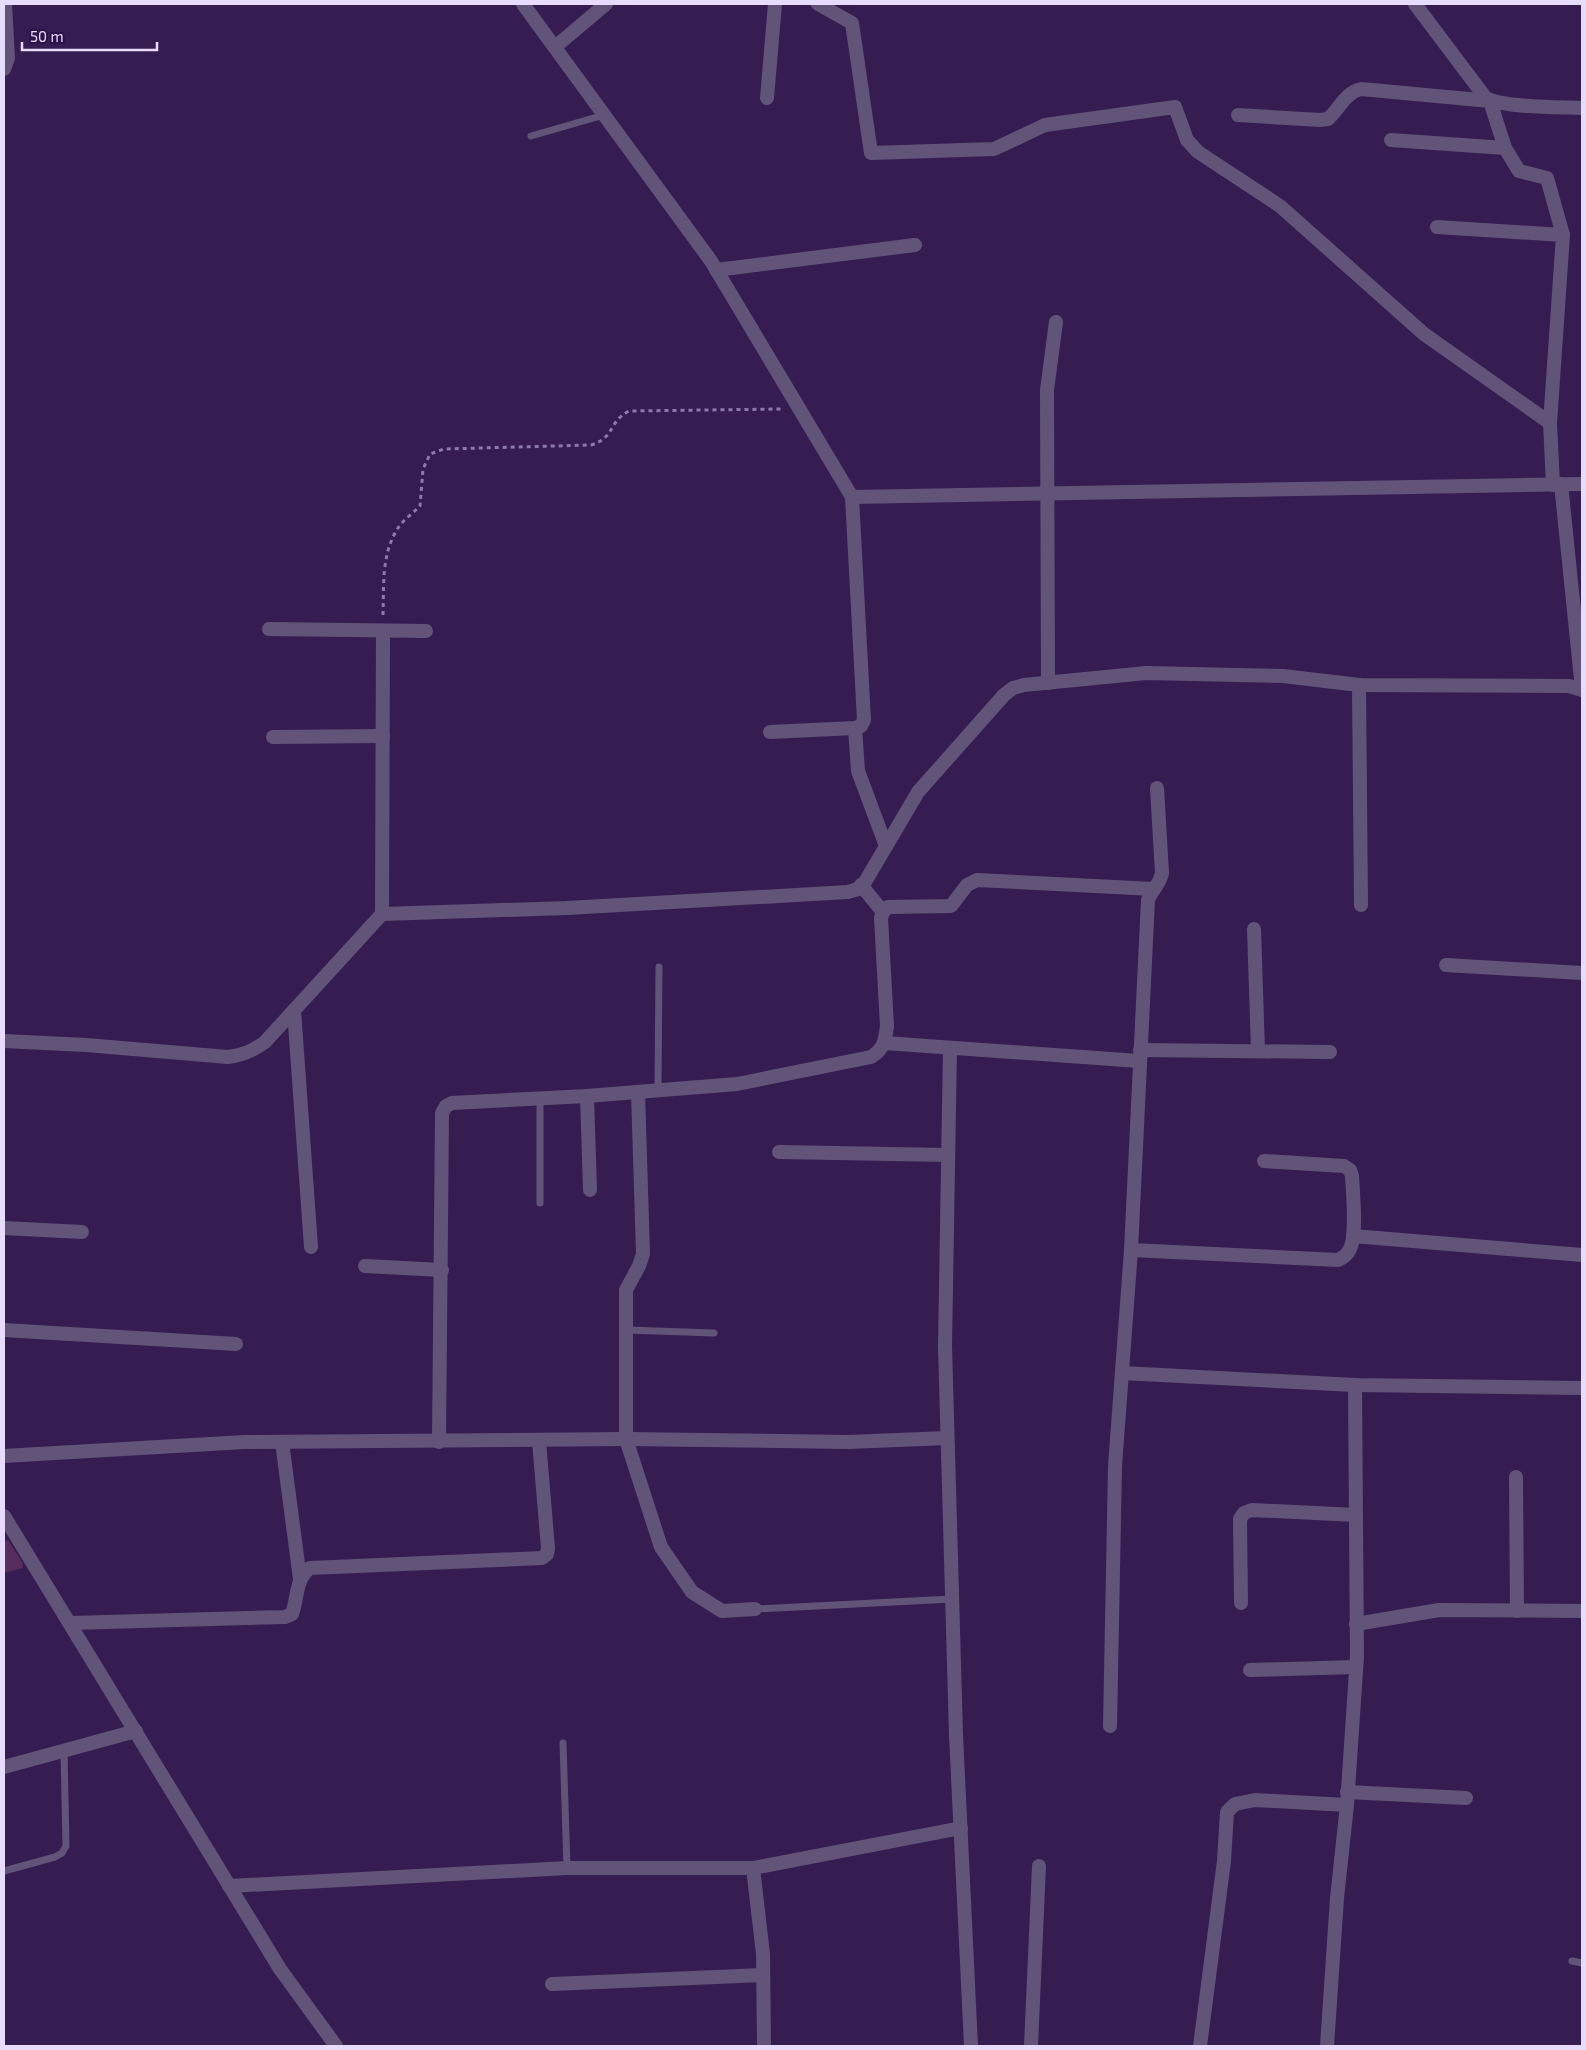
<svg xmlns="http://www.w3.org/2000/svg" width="1586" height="2050" font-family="'Exo 2',sans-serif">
  <rect width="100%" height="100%" fill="#351d52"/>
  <!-- building -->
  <path fill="#572d5e" d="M8,1540l14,22 1,6 -19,5v-32z"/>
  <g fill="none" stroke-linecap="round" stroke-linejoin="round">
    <!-- path -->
    <path stroke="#8d7ba7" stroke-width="3" stroke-dasharray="4 4" stroke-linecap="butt" d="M383,615c1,-29 -2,-61 15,-87 5,-8 15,-15 22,-22l3,-37 7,-15 14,-5 147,-4c24,-7 17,-23 38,-34l153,-2"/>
    <!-- service -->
    <g stroke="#625478" stroke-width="7">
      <path d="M531,136l73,-21"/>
      <path d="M658,1090l1,-123"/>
      <path d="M540,1099v104"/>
      <path d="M626,1330l88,3"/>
      <path d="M755,1609l197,-10"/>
      <path d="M563,1743l4,125"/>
      <path d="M4,1871l51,-14 7,-4 4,-7 -2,-95"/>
      <path d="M1572,1961l10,2"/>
    </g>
    <!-- minor -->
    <g stroke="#625478" stroke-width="14">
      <path d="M523,4l188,257 141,236 12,223 -3,6 -6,2 -85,4"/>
      <path d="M818,4l34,19 19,130 123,-4 51,-24 130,-18 12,33 11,12 82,54 144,128 126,89"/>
      <path d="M1415,4l70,93c14,11 76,10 97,11"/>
      <path d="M555,47l51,-43"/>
      <path d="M4,69l4,-11 -3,-54"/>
      <path d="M767,98l8,-94"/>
      <path d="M1238,115l82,5 8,-1c11,-10 18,-27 33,-30l129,12 15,47 14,23 28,7 16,57"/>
      <path d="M1391,140l114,8"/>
      <path d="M1437,227l126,8 -13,188 3,62"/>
      <path d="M716,270l199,-25"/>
      <path d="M1561,484l21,205"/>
      <path d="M852,497l730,-13"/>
      <path d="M269,629l157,2"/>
      <path d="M1048,683l-1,-293 9,-68"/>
      <path d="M1359,685l2,220"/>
      <path d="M855,728l3,43 28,75"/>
      <path d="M273,737l110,-1"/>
      <path d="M861,885l22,27"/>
      <path d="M382,914l1,-283"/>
      <path d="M1254,929l4,122"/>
      <path d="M1446,965l136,8"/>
      <path d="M294,1010l17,237"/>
      <path d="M4,1041l82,4 142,12c15,-2 25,-6 37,-15l117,-128 185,-6 281,-16 10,-3 7,-7 53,-90 86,-97 9,-7 11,-3 122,-12 137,3 76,9 210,1 13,4"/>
      <path d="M885,1043l254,18"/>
      <path d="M950,1048l-5,298 11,389 15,311"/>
      <path d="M1140,1050l190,2"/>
      <path d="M638,1092l5,162 -4,12 -13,24v149l35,108 31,45 30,19 33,-2"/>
      <path d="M587,1096l3,94"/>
      <path d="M779,1152l169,3"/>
      <path d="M4,1228l78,4"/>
      <path d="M1353,1236l229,19"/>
      <path d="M1131,1250l207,10c6,-3 9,-5 12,-11 7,-14 3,-55 2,-73l-2,-6 -6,-4 -80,-5"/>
      <path d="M365,1266l77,4"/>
      <path d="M4,1330l232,14"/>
      <path d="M1122,1373l233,12 227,3"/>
      <path d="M282,1442l18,137"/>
      <path d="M439,1442l3,-329 4,-7 6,-3 135,-7 150,-12 134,-27c13,-8 14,-16 16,-31l-6,-108 2,-6 5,-5 63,-1 16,-21 10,-5 177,9"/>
      <path d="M4,1456l240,-14 382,-3 222,3 99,-4"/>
      <path d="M1516,1477l1,134"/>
      <path d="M4,1516l276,453 56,77"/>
      <path d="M1241,1603l-1,-84 4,-6 8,-3 104,5"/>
      <path d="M71,1623l214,-6 7,-3c6,-16 3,-35 18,-46l232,-10 5,-4 1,-6 -9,-107"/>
      <path d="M1356,1624l83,-14 143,1"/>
      <path d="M1250,1670l106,-3"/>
      <path d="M1110,1726l5,-260 16,-216 17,-350c4,-10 12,-16 14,-27l-5,-85"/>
      <path d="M4,1767l132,-36"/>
      <path d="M1347,1792l119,6"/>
      <path d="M1347,1805l10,-149 -2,-271"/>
      <path d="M753,1868l10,86 1,92"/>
      <path d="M229,1886l338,-18h186l208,-40"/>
      <path d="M552,1984l211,-9"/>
      <path d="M1031,2046l8,-180"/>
      <path d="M1200,2046l24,-185 3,-49 8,-8 20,-4 92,5 -10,93 -10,148"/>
    </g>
  </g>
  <!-- border -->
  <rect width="1586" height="2050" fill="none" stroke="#e8dcfe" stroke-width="10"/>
  <!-- scale -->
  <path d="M22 42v8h135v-8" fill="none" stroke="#e8dcfe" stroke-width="2.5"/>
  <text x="30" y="42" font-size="15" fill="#e8dcfe" stroke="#2b1247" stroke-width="4" paint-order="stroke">50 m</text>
</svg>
